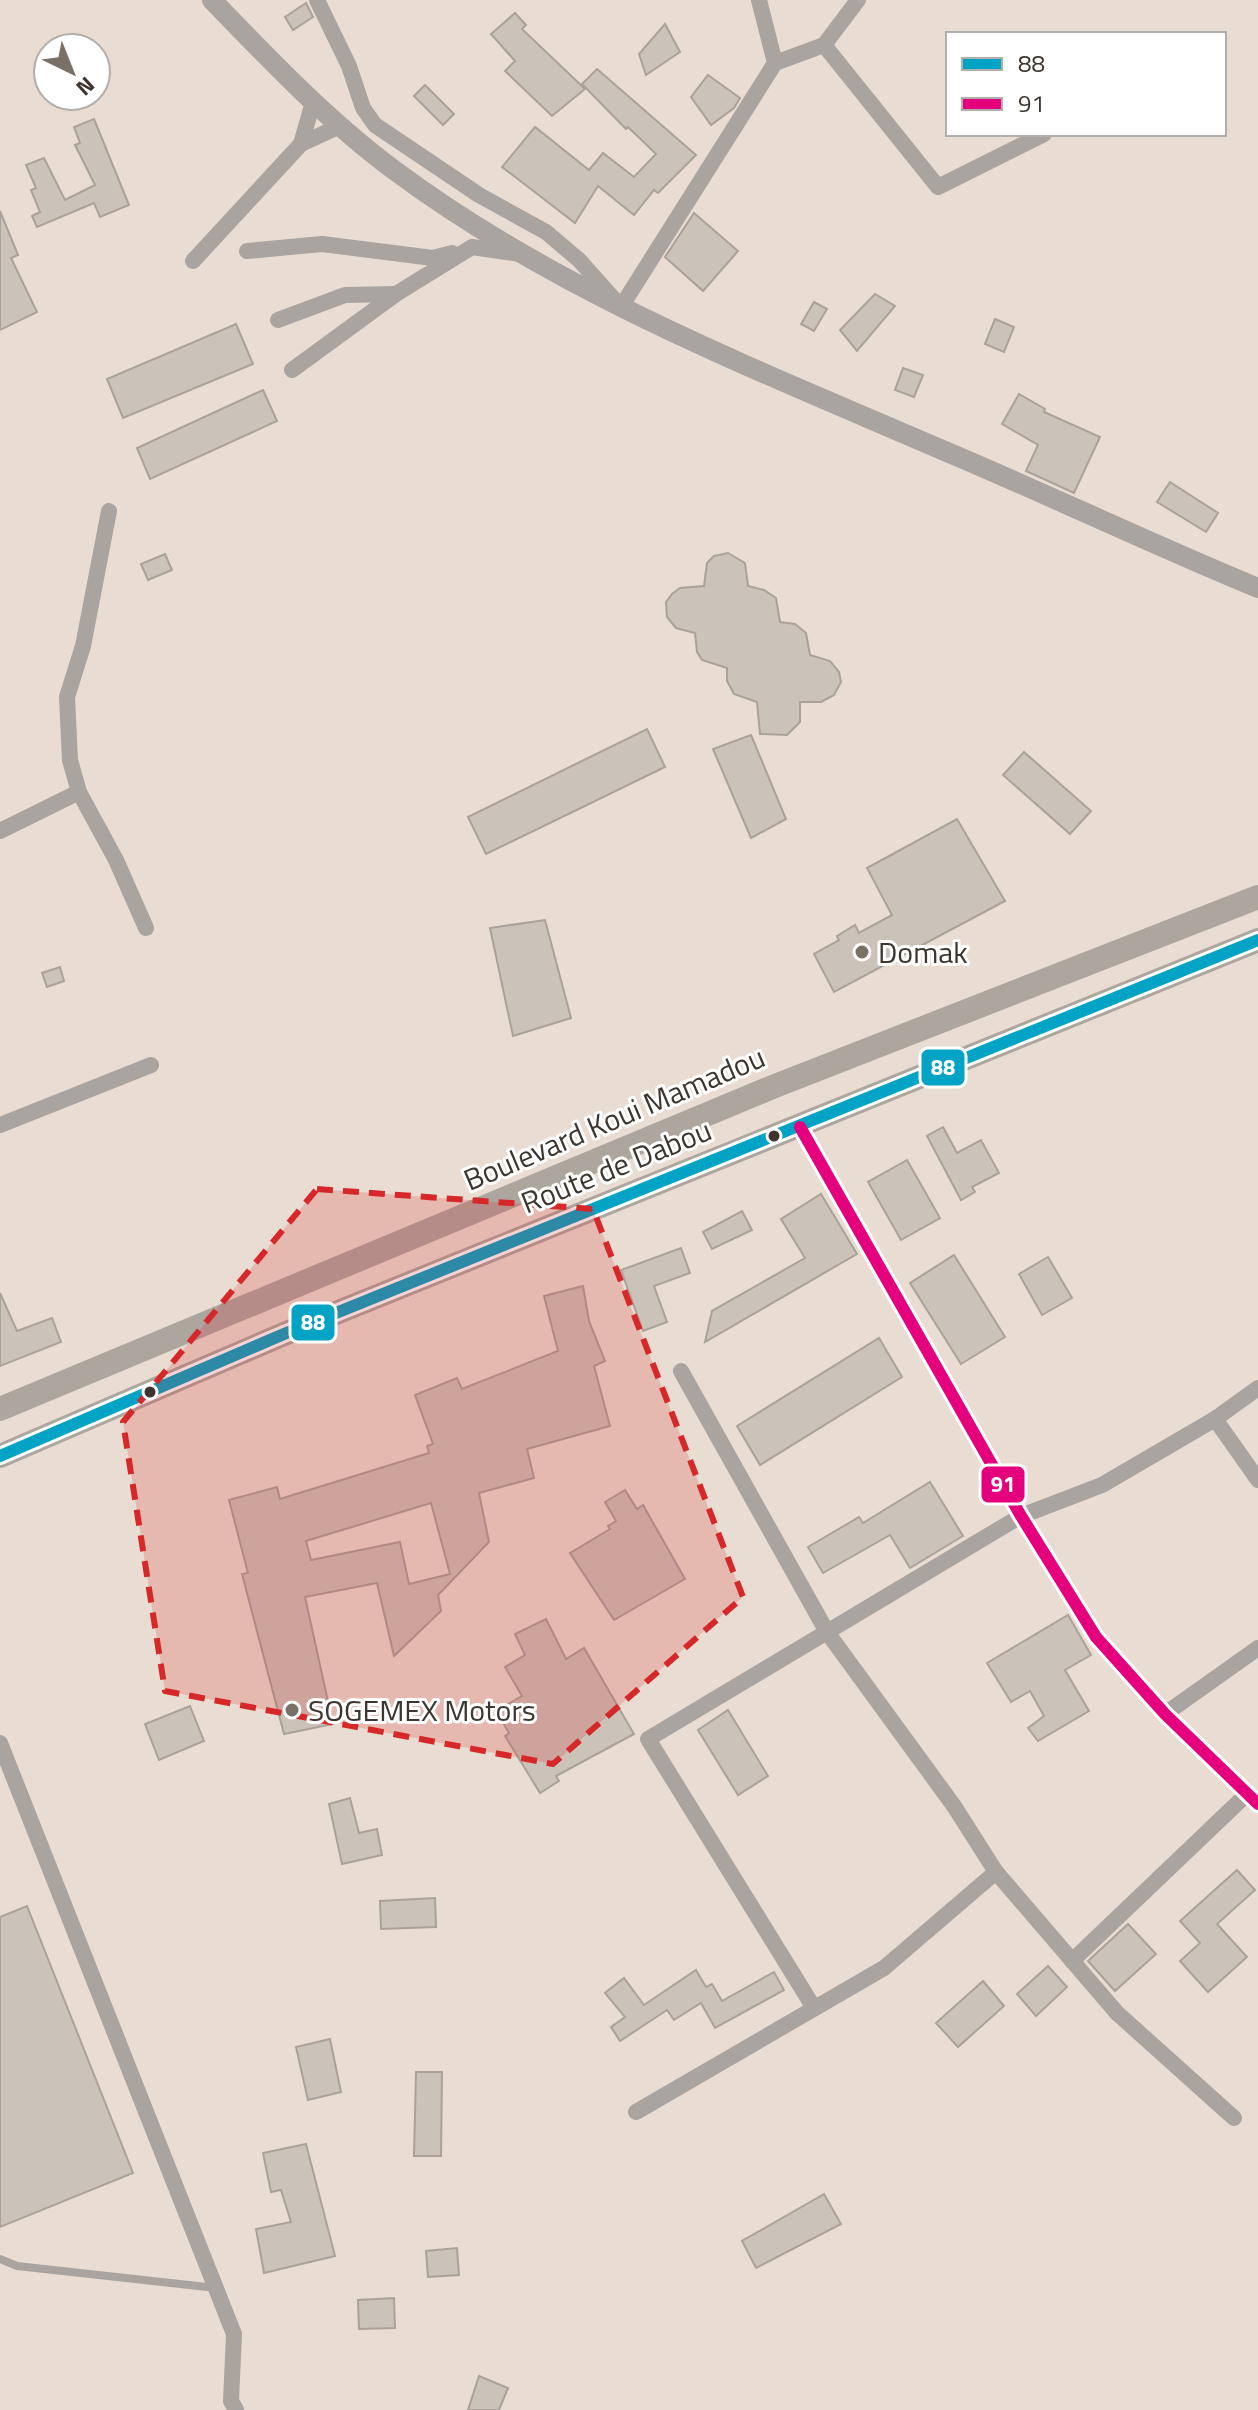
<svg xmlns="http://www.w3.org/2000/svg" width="1258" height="2410" font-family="'Titillium Web',sans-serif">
  <rect width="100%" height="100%" fill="#e9ddd3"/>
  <!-- building -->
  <g fill="#cbc2ba" stroke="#aaa29a" stroke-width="2" fill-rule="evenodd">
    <path d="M306,3l7,14 -20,13 -8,-13z"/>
    <path d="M515,13l11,12 -4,4 63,60 -33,27 -47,-45 10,-10 -24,-27z"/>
    <path d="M665,24l15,28 -34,23 -7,-21z"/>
    <path d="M597,69l99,86 -38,38 -4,-3 -20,25 -36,-29 -23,37 -73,-56 33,-40 54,43 14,-17 31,24 22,-23 -28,-27 -2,2 -44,-45z"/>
    <path d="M708,75l32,23 -6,10 -23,17 -20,-28z"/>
    <path d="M425,85l29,29 -11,11 -29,-29z"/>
    <path d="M94,119l35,86 -29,12 -6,-14 -57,24 -5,-11 8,-4 -9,-22 5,-2 -10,-23 18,-7 21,42 30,-15 -20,-40 5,-2 -6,-16z"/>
    <path d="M0,211l18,44 -7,3 26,54 -37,18z"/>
    <path d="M694,213l44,38 -35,40 -38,-34z"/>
    <path d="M875,294l20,12 -38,45 -17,-21z"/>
    <path d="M814,302l13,7 -13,22 -13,-7z"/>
    <path d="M995,319l19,8 -10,25 -19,-8z"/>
    <path d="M236,324l17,40 -130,54 -16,-39z"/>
    <path d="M903,368l20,7 -9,22 -19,-7z"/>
    <path d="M263,390l14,31 -127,58 -13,-31z"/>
    <path d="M1019,394l26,15 -1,3 56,25 -26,56 -48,-22 12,-26 -36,-21z"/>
    <path d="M1170,482l48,31 -12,19 -49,-30z"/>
    <path d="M728,553l17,10 3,23 16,4 12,8 4,24 15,2 11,9 4,22 20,6 9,11 2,10 -7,13 -13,7h-21v20l-13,13 -27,-1 -3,-32 -23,-8 -7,-13v-13l-25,-8 -5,-8 -2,-19 -19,-5 -9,-11 -1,-15 6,-8 8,-6 24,-2 3,-23 7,-7z"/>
    <path d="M165,554l7,16 -24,10 -7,-16z"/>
    <path d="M647,729l18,38 -179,87 -18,-37z"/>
    <path d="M751,735l35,84 -35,19 -38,-89z"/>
    <path d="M1024,752l67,59 -21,23 -67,-59z"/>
    <path d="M957,819l48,82 -171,91 -20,-38 25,-14 -2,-4 18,-11 4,8 33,-18 -25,-47z"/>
    <path d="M545,920l26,98 -58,18 -23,-108z"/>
    <path d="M60,967l4,14 -17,6 -5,-14z"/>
    <path d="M943,1127l14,26 24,-13 18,33 -27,14 3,5 -14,8 -34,-64z"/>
    <path d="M907,1160l33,58 -39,22 -33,-58z"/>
    <path d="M821,1194l36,60 -152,88 7,-31 93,-53 -24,-39z"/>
    <path d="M742,1211l10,19 -40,19 -9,-17z"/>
    <path d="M681,1248l9,25 -36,13 13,36 -24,9 -22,-61z"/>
    <path d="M954,1255l51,82 -44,27 -51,-81z"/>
    <path d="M1048,1257l24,41 -30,17 -23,-41z"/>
    <path d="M583,1286l6,35 16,40 -11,5 16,60 -83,23 7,29 -55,15 10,49 -51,53 3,16 -47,45 -17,-73 -72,14 28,127 -49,10 -42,-160 6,-1 -19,-73 48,-13 3,12 149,-46 -2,-7 6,-2 -18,-49 42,-17 5,11 96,-38 -14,-55zM431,1503l19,71 -41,10 -9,-42 -89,18 -5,-19z"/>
    <path d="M0,1293l17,38 35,-13 9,24 -61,24z"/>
    <path d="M879,1338l23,39 -142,88 -23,-39z"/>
    <path d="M930,1482l33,54 -53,32 -20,-33 -67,38 -15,-26 51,-30 4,6z"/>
    <path d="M625,1490l12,19 6,-4 42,74 -71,41 -44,-67 40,-24 -2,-3 8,-5 -11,-19z"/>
    <path d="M1068,1615l23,40 -26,15 24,41 -51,30 -10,-13 16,-12 -14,-25 -19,11 -24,-39z"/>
    <path d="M546,1619l20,40 18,-11 50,86 -78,42 3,5 -19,12 -35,-57 4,-3 -13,-22 26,-15 -17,-29 20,-12 -10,-21z"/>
    <path d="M190,1706l14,35 -45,19 -14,-36z"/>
    <path d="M728,1710l40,66 -30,19 -40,-65z"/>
    <path d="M350,1798l9,35 18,-4 5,26 -40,9 -13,-60z"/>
    <path d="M1237,1870l18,20 -38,34 30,33 -39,35 -28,-31 20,-18 -20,-22z"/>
    <path d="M435,1898l1,29 -55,2 -1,-28z"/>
    <path d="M27,1906l106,267 -133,54v-310z"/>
    <path d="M1128,1924l28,30 -41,37 -27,-30z"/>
    <path d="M1048,1966l19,21 -31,29 -19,-22z"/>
    <path d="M696,1970l10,17 6,-3 10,17 52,-29 10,18 -69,38 -14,-25 -27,17 -7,-10 -47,31 -9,-14 14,-10 -20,-24 19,-15 20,27z"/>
    <path d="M983,1981l21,25 -46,41 -22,-24z"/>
    <path d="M330,2039l11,53 -33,8 -12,-53z"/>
    <path d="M416,2072h26l-1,84h-27z"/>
    <path d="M306,2144l29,112 -71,17 -8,-44 35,-7 -10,-32 -10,2 -8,-39z"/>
    <path d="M824,2194l17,30 -85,44 -14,-27z"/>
    <path d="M457,2248l2,27 -31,2 -2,-26z"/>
    <path d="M394,2298l1,30 -36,1 -1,-29z"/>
    <path d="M479,2376l29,12 -9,22h-31z"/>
  </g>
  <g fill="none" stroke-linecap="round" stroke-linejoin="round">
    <!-- service -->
    <path stroke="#a9a49f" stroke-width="8" d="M0,2259l17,7 199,22"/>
    <!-- minor -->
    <g stroke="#a9a49f" stroke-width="16">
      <path d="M317,0l32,66 14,42 12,17 104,70 67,37 33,28 42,47 154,-244 -16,-63"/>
      <path d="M824,45l34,-45"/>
      <path d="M775,63l49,-18 114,142 106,-53"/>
      <path d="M301,144l12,-42"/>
      <path d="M247,251l75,-7 111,14 19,-5"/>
      <path d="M193,261l108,-117 39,-18"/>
      <path d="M278,320l67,-25 51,-1"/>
      <path d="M292,370l104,-76 76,-47 48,7"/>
      <path d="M79,792l37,68 30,68"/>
      <path d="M0,831l79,-39 -9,-32 -3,-63 16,-51 26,-135"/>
      <path d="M0,1125l151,-60"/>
      <path d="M800,1127l221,389 75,121 69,77 93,90"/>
      <path d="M681,1371l146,261 127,174 42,66 121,141 117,105"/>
      <path d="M1215,1419l43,61"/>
      <path d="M1165,1714l93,-66"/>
      <path d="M0,1743l234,591 -3,67 5,9"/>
      <path d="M1072,1961l175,-167"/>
      <path d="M814,2008l-166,-269 373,-223 81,-31 113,-66 43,-31"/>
      <path d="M636,2112l248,-144 112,-96"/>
    </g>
    <!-- tertiary -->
    <path stroke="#a9a49f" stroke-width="20" d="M212,0c58,60 115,120 182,170 165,123 359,198 546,279 107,45 211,95 318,139"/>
    <!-- primary -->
    <g stroke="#ada69f" stroke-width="24">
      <path d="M0,1409l775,-323 483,-189"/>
      <path d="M0,1456l284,-122 974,-394"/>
    </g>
    <!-- bus-1 casing -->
    <g stroke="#fff" stroke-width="18">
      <path id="bus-1" d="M0,1456l284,-122 974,-394"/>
    </g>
    <!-- bus-2 casing -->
    <g stroke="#fff" stroke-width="18">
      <path id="bus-2" d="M800,1127l221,389 75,121 69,77 93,90"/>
    </g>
    <!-- bus-1 -->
    <use href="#bus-1" stroke="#03a3c6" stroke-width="12"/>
    <!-- bus-2 -->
    <use href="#bus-2" stroke="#e5007d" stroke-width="12"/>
  </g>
  <!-- marked area -->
  <path fill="#d62828" fill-opacity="0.2" stroke="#d62828" stroke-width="6" stroke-dasharray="16 10" stroke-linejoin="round" d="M317,1189l276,20 150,388 -190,167 -388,-73 -42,-269z"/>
  <!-- markers -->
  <g fill="#797068" stroke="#fff" stroke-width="3">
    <circle cx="862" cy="952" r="8"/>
    <circle cx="292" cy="1710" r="8"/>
  </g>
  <g fill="#3d352e" stroke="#fff" stroke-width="3">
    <circle cx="774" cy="1136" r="7"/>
    <circle cx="150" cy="1392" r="7"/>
  </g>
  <g text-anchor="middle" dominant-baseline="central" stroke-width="6" stroke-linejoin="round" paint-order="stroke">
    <!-- poi labels -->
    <g font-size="30" fill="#3d352e" stroke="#fff" text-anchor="start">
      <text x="878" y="952">Domak</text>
      <text x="308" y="1710">SOGEMEX Motors</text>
    </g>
    <!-- street labels -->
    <g font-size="30" fill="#3d352e" stroke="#fff">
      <text transform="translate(614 1118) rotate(-23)">Boulevard Koui Mamadou</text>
      <text transform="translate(616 1166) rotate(-22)">Route de Dabou</text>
    </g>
  </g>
  <g stroke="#fff" stroke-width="3">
    <rect x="920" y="1048" width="46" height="39" rx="8" fill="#03a3c6"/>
    <rect x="290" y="1303" width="46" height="39" rx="8" fill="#03a3c6"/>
    <rect x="980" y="1465" width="46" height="39" rx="8" fill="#e5007d"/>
  </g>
  <g font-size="22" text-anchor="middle" font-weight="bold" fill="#fff">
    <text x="943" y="1075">88</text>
    <text x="313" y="1330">88</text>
    <text x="1003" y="1492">91</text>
  </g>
  <!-- legend -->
  <rect x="946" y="32" width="280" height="104" fill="#ffffff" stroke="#b1aeab" stroke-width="2"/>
  <rect x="962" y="58" width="40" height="12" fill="#03a3c6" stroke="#b1aeab" stroke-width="2"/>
  <text x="1018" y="72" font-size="24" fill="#3d352e">88</text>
  <rect x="962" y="98" width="40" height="12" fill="#e5007d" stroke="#b1aeab" stroke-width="2"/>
  <text x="1018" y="112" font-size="24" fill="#3d352e">91</text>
  <!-- north arrow -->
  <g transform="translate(72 72) rotate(137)"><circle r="38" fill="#ffffff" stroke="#b1aeab" stroke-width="2"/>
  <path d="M0-6L14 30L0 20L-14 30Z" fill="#797068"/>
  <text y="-12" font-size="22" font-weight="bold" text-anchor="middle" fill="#3d352e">N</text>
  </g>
</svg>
